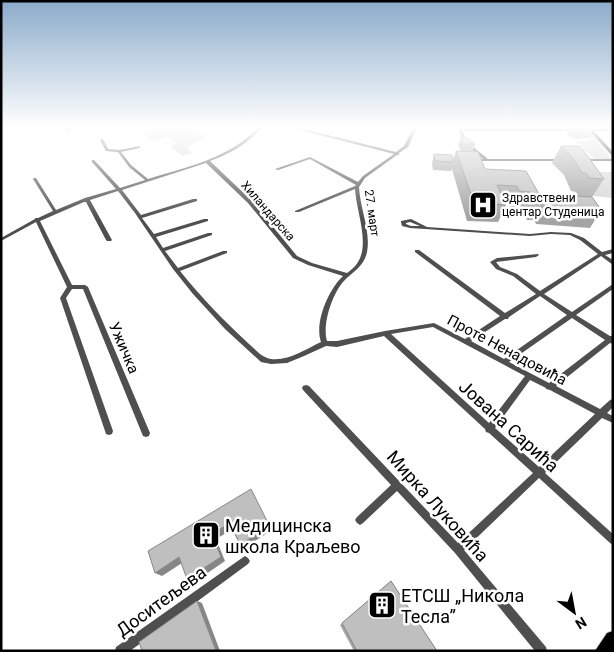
<svg xmlns="http://www.w3.org/2000/svg" width="614" height="652" font-family="Roboto,sans-serif">
  <rect width="100%" height="100%" fill="#fff"/>
  <!-- green -->
  <g fill="#d6d6d6">
    <path d="M141,128h54l13,8 -21,11 5,6 -10,3 -12,-10 6,-2 -7,-7 -18,4z"/>
    <path d="M584,133h7l21,26h-17l-20,-18 16,-1z"/>
    <path d="M572,163l19,9h22v26l-20,-2z"/>
  </g>
  <g fill="none" stroke-linecap="round" stroke-linejoin="round">
    <!-- primary casing -->
    <g stroke="#dbdbdb" stroke-width="2">
      <path id="primary" d="M613,631v20h-18l12,-18z"/>
    </g>
    <!-- street -->
    <g fill="#4f4f4f" fill-rule="evenodd">
      <path d="M67,128h4l-1,4h-2z"/>
      <path d="M258,128h4c-15,16 -32,26 -52,33l42,40 45,55 15,7 35,10c4,-3 8,-6 11,-11 12,-19 -2,-52 -3,-73l-56,23h-4v-1l60,-25 1,-1 -46,-26 -32,11 -3,-1 35,-12 48,25 5,-6 31,-22 -98,-25 -1,-1h5l96,24 8,-6 9,-18h4l-9,19 -9,6v2h-2l-32,23 -6,9c1,21 12,45 8,65 -3,15 -15,20 -24,30 -11,13 -21,43 -16,59h10l48,-10 49,-8 31,16 35,-23 -85,-64v-2h4l86,63 31,-19 -23,-18 -17,-7 -6,-7 7,-4 41,-4 1,1 -3,2 -40,5 4,5 17,7 23,17 58,-37 -18,-14 -10,-5 -19,-1 -21,2 -120,-8 -8,-2 -1,-4v-1l10,-2 16,8 103,7 21,-2 20,1 13,5 18,14 11,-3v4l-8,2 8,5v5l-12,-9 -57,38 28,18 41,-28v5l-37,26 34,21h3v8l-3,-1 -54,43 44,23 10,-9 3,-1v8l-6,6 6,3v7l-11,-5 -57,55 68,61v11l-3,-2 -71,-65 -75,72 82,97 1,4h-12l-80,-98 -58,-62 -34,32 -3,2 -3,-2 -2,-3 2,-3 34,-32 -88,-95 -1,-2 1,-2 3,-1 3,1 149,157 75,-70 -44,-40 -3,-1 -1,-3 -101,-93 -47,11 -11,-1 -22,10 -17,7 -16,1 -10,-2 -36,-33 -32,-35 -20,-25 -38,-56 -17,-22 -28,9 22,40 -1,1h-4l-1,-1 -20,-38h-2l-44,19 32,64h13l3,2 62,146 -1,3 -3,1 -3,-1 -60,-147h-11l-6,9 47,133 -1,3 -3,1 -3,-1 -1,-3 -45,-133 7,-11 -31,-65 -35,19v-3l34,-19v-1h3l15,-7 -20,-32 1,-1h2l20,32 29,-12 31,-9 -24,-27v-2h2l26,28 25,-8 -16,-13 -11,-15 -12,-1 -6,-11 1,-1h2l5,10 11,1 21,-4v2l-19,4 10,13 17,14c25,-8 52,-14 75,-26 13,-6 25,-15 35,-25zM206,163l42,40 45,55 15,7 35,11c-14,13 -29,46 -22,66 -15,7 -32,19 -50,17 -9,-1 -16,-10 -22,-15 -25,-23 -48,-47 -69,-73l47,-18v-2h-4l-45,17 -13,-17 47,-16v-2h-4l-45,15 -7,-11 52,-16v-2h-4l-50,15 -12,-16 55,-17v-2h-4l-52,16 -19,-25zM410,222l10,4h-9l-5,-2v-1zM540,296l27,19 -63,44 -33,-18 34,-22h3l1,-2zM572,318l33,22 -56,43 -40,-21zM433,327l92,49 -36,47 -98,-89zM530,380l16,8v1l4,1 45,24 -56,53 -44,-39z"/>
      <path d="M458,128h4v1h112l2,1 -2,1h-111l3,10 22,18h74l2,1 -2,1h-89v-2h10l-20,-17z"/>
      <path d="M587,129h26v2h-27l-1,-1z"/>
      <rect x="583" y="159" width="30" height="2"/>
      <path d="M245,556l3,2 2,3 -2,3 -118,87h-15l1,-4 126,-89z"/>
    </g>
    <!-- secondary -->
    <path fill="#1c1c1c" fill-rule="evenodd" d="M587,128h4l22,24v5z"/>
    <!-- primary -->
    <use href="#primary" fill="#000" fill-rule="evenodd"/>
  </g>
  <!-- wall -->
  <g fill="#a4a4a4">
    <path d="M569,128h25l-5,10 -16,1 -7,-6z"/>
    <path d="M461,137l14,7 -2,8 12,17 54,25 39,2 -2,-4 -5,-1 -7,-16 -12,-12 9,-17 43,33 -12,18 9,13 -11,18 -54,-4 -2,-4h-7l-5,-11 -11,-1 -2,-5h-4l1,2 -8,17 -31,-1 -15,-52 -1,2 -18,-1 -1,-7 2,-9 19,6 3,-9h5l-3,-6z"/>
    <path d="M391,581l46,70h-83l-14,-26z"/>
  </g>
  <!-- shaded-wall -->
  <g fill="#868686">
    <path d="M230,523l3,6 -17,10 9,22 -32,22 -6,-4 25,-45z"/>
    <path d="M269,525l2,6 -29,18 -2,-4z"/>
    <path d="M179,557l6,4 -23,15 -7,-3z"/>
    <path d="M197,601l5,2 18,48h-4z"/>
  </g>
  <!-- building -->
  <g fill="#bfbfbf" stroke="#868686">
    <path d="M461,137h5l9,7h-11z"/>
    <path d="M561,146h18l5,5 20,28 -15,-1 -3,-5h-4l-9,-15z"/>
    <path d="M456,151l22,1 7,17 41,2 13,23 53,3 9,13 -56,-3 -2,-4h-7l-6,-11 -11,-1 -2,-5 -20,-1 9,20 -32,-2z"/>
    <path d="M434,154l18,1 2,7 -19,-1z"/>
    <path d="M251,489l18,36 -29,20 -10,-22 -18,11 9,23 -34,22 -8,-22 -24,16 -7,-22z"/>
    <path d="M391,581l46,70h-80l-15,-28z"/>
    <path d="M197,601l19,50h-74l-3,-9z"/>
  </g>
  <!-- sky -->
  <linearGradient id="sky" x2="0" y2="1"><stop stop-color="#8aabca"/><stop offset="0.58" stop-color="#fff"/><stop offset="1" stop-color="#fff" stop-opacity="0"/></linearGradient>
  <rect width="614" height="219" fill="url(#sky)"/>
  <!-- icons -->
  <defs>
    <g id="hospital-square" transform="scale(1.4375)"><rect x="-9" y="-9" width="18" height="18" rx="4" fill="#000" stroke="#fff"/><path d="M-5-5h3v3.5h4V-5h3V5h-3V1.5h-4V5h-3Z" fill="#fff"/></g>
    <g id="building-square" transform="scale(1.4375)"><rect x="-9" y="-9" width="18" height="18" rx="4" fill="#000" stroke="#fff"/><path d="M-4-6H4V6H1V3H-1V6H-4ZM-2.5-4.3h1.7v1.8h-1.7ZM.8-4.3h1.7v1.8H.8ZM-2.5-1h1.7V.8h-1.7ZM.8-1h1.7V.8H.8Z" fill="#fff"/></g>
  </defs>
  <g fill-rule="evenodd">
    <use href="#hospital-square" x="483" y="205"/>
    <use href="#building-square" x="206" y="535"/>
    <use href="#building-square" x="382" y="605"/>
  </g>
  <g text-anchor="middle" dominant-baseline="central" stroke-width="5" stroke-linejoin="round" paint-order="stroke">
    <!-- far-poi labels -->
    <g font-size="12" fill="#000" stroke="#fff" text-anchor="start">
      <text x="502" y="198">Здравствени<tspan x="502" dy="14">центар Студеница</tspan></text>
    </g>
    <!-- far-street labels -->
    <g font-size="12" fill="#000" stroke="#fff">
      <text transform="translate(268 211) rotate(49)">Хиландарска</text>
      <text transform="translate(372 213) rotate(82)">27. март</text>
    </g>
    <!-- street labels -->
    <g font-size="15" fill="#000" stroke="#fff">
      <text transform="translate(124 348) rotate(67)">Ужичка</text>
      <text transform="translate(507 350) rotate(28)">Проте Ненадовића</text>
    </g>
    <!-- near-street labels -->
    <g font-size="18" fill="#000" stroke="#fff">
      <text transform="translate(509 426) rotate(42)">Јована Сарића</text>
      <text transform="translate(438 506) rotate(48)">Мирка Луковића</text>
      <text transform="translate(161 601) rotate(-36)">Доситељева</text>
    </g>
    <!-- near-poi labels -->
    <g font-size="18" fill="#000" stroke="#fff" text-anchor="start">
      <text x="225" y="525">Медицинска<tspan x="225" dy="21">школа Краљево</tspan></text>
      <text x="401" y="595">ЕТСШ „Никола<tspan x="401" dy="21">Тесла”</tspan></text>
    </g>
  </g>
  <!-- border -->
  <rect width="614" height="652" fill="none" stroke="#000000" stroke-width="5"/>
  <!-- north arrow -->
  <g transform="translate(574 612) rotate(148)" stroke="#ffffff" stroke-width="4" paint-order="stroke">
  <path d="M0-4L9 19L0 12L-9 19Z" fill="#000000"/>
  <text y="-8" font-size="14" font-weight="bold" text-anchor="middle" fill="#000000">N</text>
  </g>
</svg>
